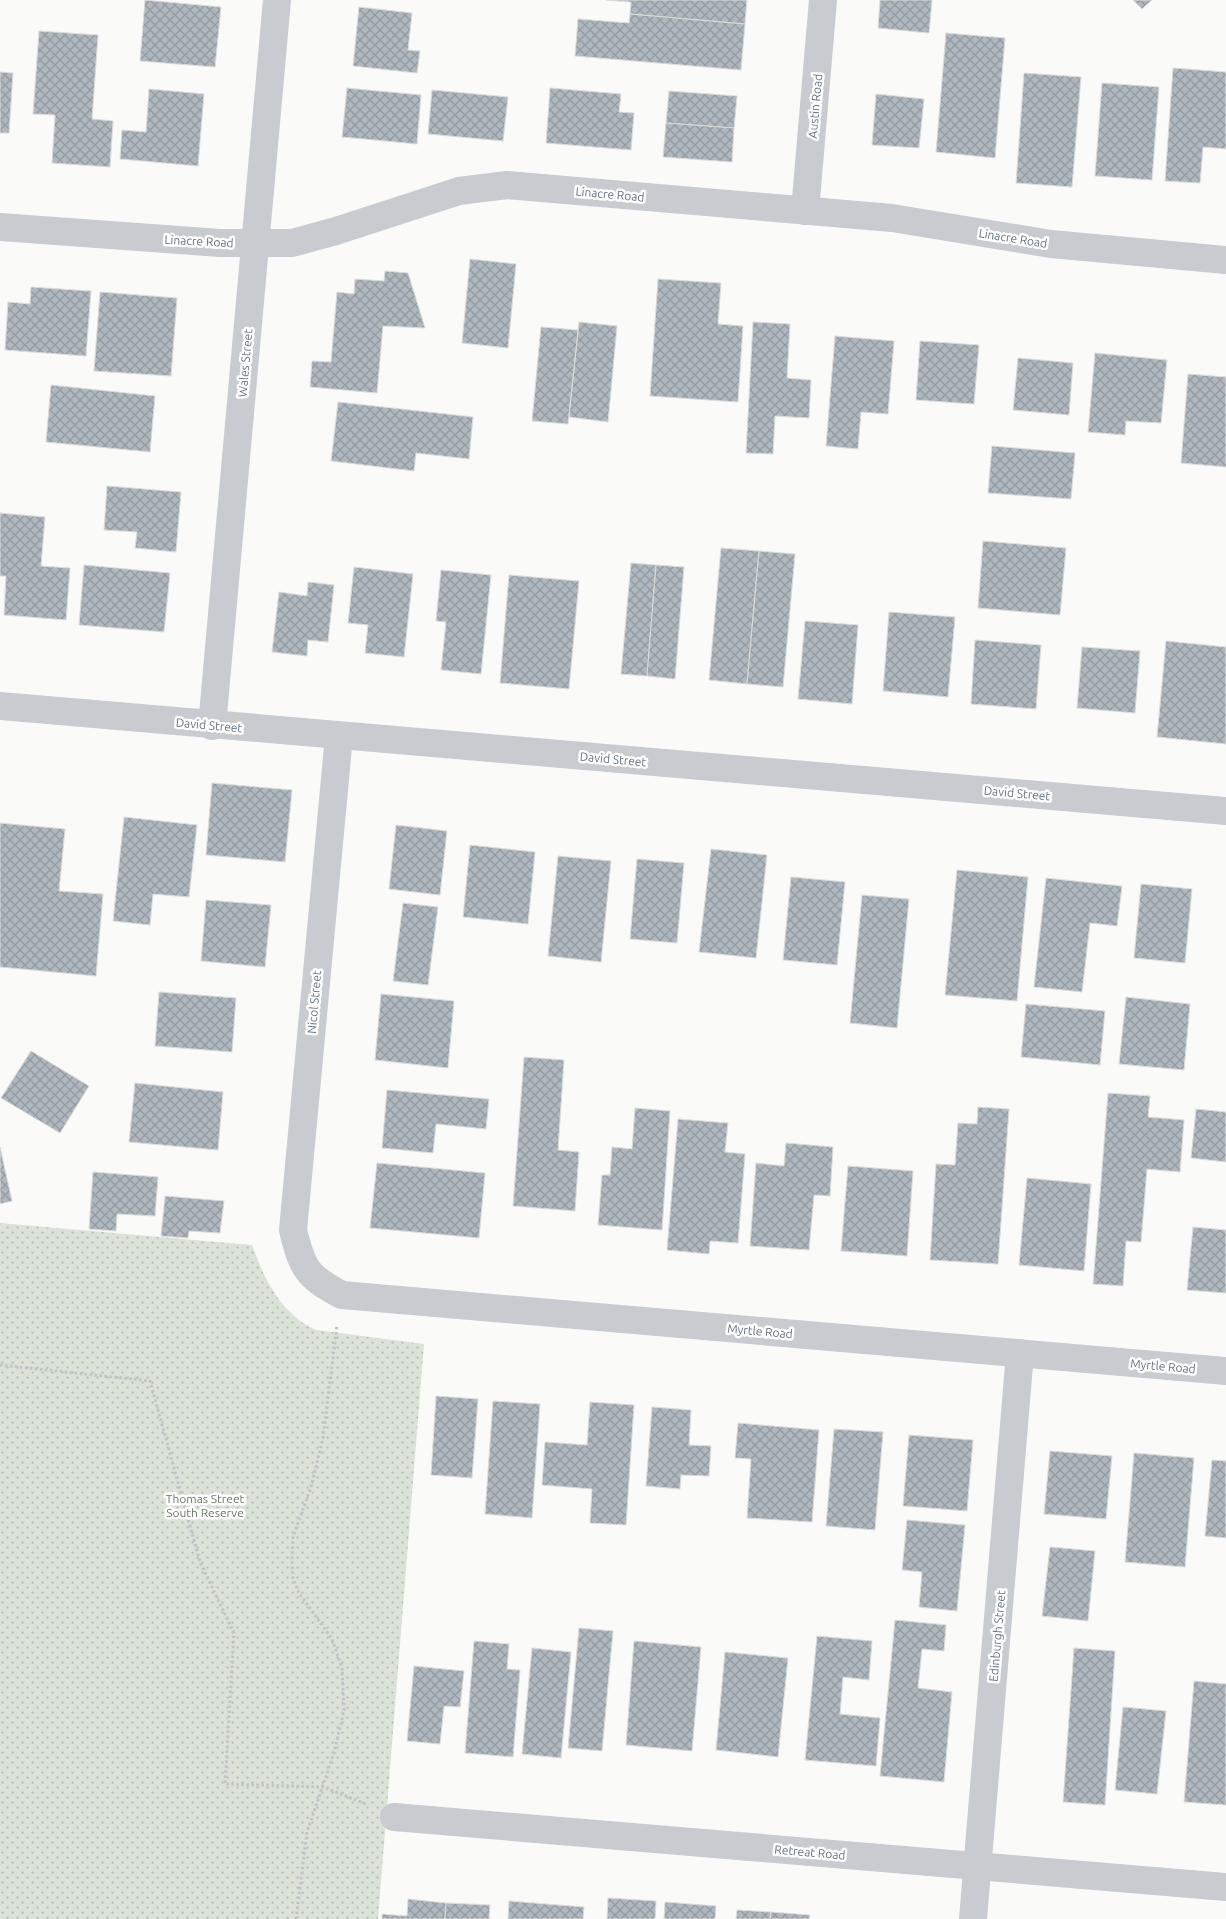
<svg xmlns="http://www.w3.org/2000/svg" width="1226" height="1919" font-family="Ubuntu,sans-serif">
  <defs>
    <pattern id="grass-dots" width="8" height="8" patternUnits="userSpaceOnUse" patternTransform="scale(1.25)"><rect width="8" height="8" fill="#dbe2d8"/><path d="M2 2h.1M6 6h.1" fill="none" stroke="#b5bcb5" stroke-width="1.8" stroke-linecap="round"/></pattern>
    <pattern id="building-cross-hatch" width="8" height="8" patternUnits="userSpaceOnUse" patternTransform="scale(1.25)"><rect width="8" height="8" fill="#b0b8bf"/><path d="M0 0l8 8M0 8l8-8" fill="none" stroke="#939aa1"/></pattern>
  </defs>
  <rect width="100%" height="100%" fill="#fafaf8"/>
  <!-- grass -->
  <path fill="url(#grass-dots)" d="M0,1223l252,22c12,34 29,69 64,85l108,14 -46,575h-378z"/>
  <!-- building -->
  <g fill="url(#building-cross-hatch)" stroke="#dcdcda">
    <path d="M145,0l76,7 -6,60 -75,-6z"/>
    <path d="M606,0h141l-2,24 -115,-10 1,-12z"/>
    <path d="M880,0h52l-3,33 -51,-5z"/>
    <path d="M1133,0h19l-10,9z"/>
    <path d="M359,7l53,6 -4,37 12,1 -3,22 -64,-7z"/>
    <path d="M630,14l115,10 -4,46 -166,-14 3,-37 51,4z"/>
    <path d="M39,31l59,4 -6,84 21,2 -3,46 -58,-4 3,-48 -22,-1z"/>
    <path d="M946,33l59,5 -10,120 -59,-6z"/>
    <path d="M1173,68l53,4v77l-23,-2 -3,36 -35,-2z"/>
    <path d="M0,72l13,1 -4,60h-9z"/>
    <path d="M1024,73l57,4 -9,110 -56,-4z"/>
    <path d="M1102,83l57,4 -7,93 -57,-4z"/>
    <path d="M347,88l74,7 -4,49 -75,-7z"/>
    <path d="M550,88l71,6 -2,18 15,1 -3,37 -85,-7z"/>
    <path d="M149,89l55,5 -6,72 -78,-7 2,-29 24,2z"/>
    <path d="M432,90l76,7 -5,44 -75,-7z"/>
    <path d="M669,91l68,5 -3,32 -68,-5z"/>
    <path d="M876,94l48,5 -5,49 -47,-3z"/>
    <path d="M666,123l68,5 -2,34 -69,-5z"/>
    <path d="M470,259l46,5 -8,84 -46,-5z"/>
    <path d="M385,271l23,2 17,55 -42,-2 -6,67 -67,-6 2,-26 19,1 6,-70 17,2 1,-15 29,2z"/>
    <path d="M658,279l63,4 -3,41 25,2 -5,76 -88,-6z"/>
    <path d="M31,287l60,4 -5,65 -81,-6 3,-48 22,2z"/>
    <path d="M100,292l77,6 -6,78 -77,-5z"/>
    <path d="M579,322l38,4 -9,96 -39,-5z"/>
    <path d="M753,322l37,2 -3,54 24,2 -2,38 -34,-2 -2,38 -27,-1z"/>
    <path d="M541,327l37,3 -10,94 -36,-3z"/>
    <path d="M835,336l59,5 -6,73 -27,-2 -3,37 -32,-3z"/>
    <path d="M920,341l59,4 -5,59 -58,-4z"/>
    <path d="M1095,353l72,7 -6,63 -35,-2 -1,14 -37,-3z"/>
    <path d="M1018,358l55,5 -4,52 -56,-5z"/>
    <path d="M1188,374l38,3v90l-45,-4z"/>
    <path d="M51,385l104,11 -5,56 -104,-10z"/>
    <path d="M338,402l135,15 -4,42 -53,-6 -2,18 -83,-10z"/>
    <path d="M992,446l83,7 -4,46 -83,-6z"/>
    <path d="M107,486l74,6 -5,60 -41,-4 2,-16 -33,-2z"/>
    <path d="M0,513l45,4 -4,49 29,2 -4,52 -62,-5 2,-39h-6z"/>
    <path d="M983,541l83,7 -6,67 -82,-7z"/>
    <path d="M721,548l38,3 -12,133 -38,-4z"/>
    <path d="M759,551l36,3 -12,133 -36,-3z"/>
    <path d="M631,563l25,2 -9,111 -26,-2z"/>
    <path d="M84,565l86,8 -6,59 -85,-7z"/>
    <path d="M656,565l28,2 -9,112 -28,-3z"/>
    <path d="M354,567l59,7 -9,83 -39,-4 3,-28 -20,-2z"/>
    <path d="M441,570l50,5 -10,99 -40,-4 5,-48 -10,-1z"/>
    <path d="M509,575l70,6 -10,108 -69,-6z"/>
    <path d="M308,582l26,3 -6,57 -20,-2 -1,16 -35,-4 7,-60 28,4z"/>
    <path d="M889,612l66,5 -7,80 -65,-6z"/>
    <path d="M805,621l53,4 -6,79 -54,-5z"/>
    <path d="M975,640l66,5 -5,64 -65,-5z"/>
    <path d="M1166,641l60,6v97l-69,-7z"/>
    <path d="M1082,647l58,4 -5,62 -58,-5z"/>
    <path d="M212,783l80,7 -7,72 -79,-7z"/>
    <path d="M124,817l73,8 -8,72 -36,-3 -3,31 -37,-4z"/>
    <path d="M0,823l65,6 -6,62 44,3 -7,82 -96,-9z"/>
    <path d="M396,825l51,6 -7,64 -51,-6z"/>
    <path d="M470,845l65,7 -7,72 -65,-7z"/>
    <path d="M711,849l56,6 -11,103 -57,-6z"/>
    <path d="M558,856l53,5 -10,101 -53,-6z"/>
    <path d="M637,859l47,4 -7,80 -47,-4z"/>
    <path d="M957,870l71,7 -11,124 -72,-6z"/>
    <path d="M791,877l54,5 -8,83 -54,-5z"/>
    <path d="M1046,878l76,8 -5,40 -27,-3 -8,69 -48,-5z"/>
    <path d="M1141,884l51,5 -7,74 -51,-5z"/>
    <path d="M862,895l47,4 -12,129 -47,-5z"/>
    <path d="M206,900l65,5 -6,62 -64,-6z"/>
    <path d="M403,903l35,4 -10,78 -35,-4z"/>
    <path d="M159,992l77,6 -4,54 -77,-6z"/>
    <path d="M381,994l73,7 -6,67 -73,-8z"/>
    <path d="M1126,997l64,7 -6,66 -65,-6z"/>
    <path d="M1026,1004l79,7 -5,54 -79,-8z"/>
    <path d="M31,1051l58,35 -29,47 -59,-35z"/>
    <path d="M524,1057l40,3 -6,90 21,2 -4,59 -62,-5z"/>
    <path d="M135,1083l88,9 -5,58 -89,-8z"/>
    <path d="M387,1090l102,9 -3,30 -50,-5 -3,29 -51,-5z"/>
    <path d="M1108,1093l42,3 -2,21 36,3 -4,52 -33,-3 -6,73 -15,-1 -3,45 -30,-2z"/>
    <path d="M978,1107l31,2 -11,155 -68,-4 6,-96 19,1 3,-42 19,1z"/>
    <path d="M635,1108l35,3 -8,119 -64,-5 4,-50h8l2,-28 20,2z"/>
    <path d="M1196,1109l30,3v50l-35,-4z"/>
    <path d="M678,1119l50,4 -3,29 20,2 -7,89 -28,-2 -1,13 -42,-4z"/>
    <path d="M786,1143l47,4 -3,49 -16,-1 -5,55 -59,-4 6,-83 28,3z"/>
    <path d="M0,1147l12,54 -12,3z"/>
    <path d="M377,1163l108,10 -6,65 -109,-10z"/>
    <path d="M848,1166l65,5 -6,85 -66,-5z"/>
    <path d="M93,1172l65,5 -3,39 -38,-2 -1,17 -27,-2z"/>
    <path d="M1027,1178l64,6 -7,87 -65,-6z"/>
    <path d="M165,1196l59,5 -4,32 -31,-2 -1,7 -27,-2z"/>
    <path d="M1193,1227l33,3v63l-39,-3z"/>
    <path d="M436,1396l42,3 -6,79 -41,-3z"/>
    <path d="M493,1401l47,3 -8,114 -47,-4z"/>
    <path d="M590,1402l44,3 -8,120 -36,-2 2,-34 -50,-4 3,-43 42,3z"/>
    <path d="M652,1407l39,3 -2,35 22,1 -2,30 -28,-1 -1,14 -34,-3z"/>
    <path d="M738,1423l81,7 -7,92 -65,-4 4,-59 -16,-1z"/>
    <path d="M834,1429l49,3 -8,98 -49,-4z"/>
    <path d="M909,1435l64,5 -6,71 -64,-5z"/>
    <path d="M1050,1451l62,5 -6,63 -62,-5z"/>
    <path d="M1134,1453l60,5 -9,109 -60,-5z"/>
    <path d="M1212,1460l14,1v77l-21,-2z"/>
    <path d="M907,1520l58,5 -8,86 -38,-4 3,-35 -20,-2z"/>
    <path d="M1050,1547l45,4 -7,70 -46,-5z"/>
    <path d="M895,1620l51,5 -2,26 -22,-2 -4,39 34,4 -8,90 -64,-6z"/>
    <path d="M579,1628l34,3 -11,120 -34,-3z"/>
    <path d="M817,1636l55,5 -3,39 -26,-3 -3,37 40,4 -4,48 -71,-6z"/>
    <path d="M474,1641l35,3 -2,25 13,1 -7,87 -48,-4z"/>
    <path d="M634,1641l67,6 -9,104 -66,-6z"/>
    <path d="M532,1648l39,4 -10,106 -39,-4z"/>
    <path d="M1074,1648l41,3 -10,154 -42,-3z"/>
    <path d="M725,1652l63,6 -10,99 -62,-7z"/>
    <path d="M414,1666l50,5 -4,36 -16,-1 -4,38 -33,-3z"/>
    <path d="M1194,1681l32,3v121l-42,-3z"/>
    <path d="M1123,1707l43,4 -9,83 -42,-4z"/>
    <path d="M608,1898l48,3 -1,18h-48z"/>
    <path d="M408,1899l38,4 -1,16h-63v-5l25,2z"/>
    <path d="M509,1901l75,6 -1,12h-75z"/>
    <path d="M665,1902l51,4 -1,13h-51z"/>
    <path d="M446,1903l44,2 -1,14h-44z"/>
    <path d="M737,1910l34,2 -1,7h-34z"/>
    <path d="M771,1912l39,3 -1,4h-39z"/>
  </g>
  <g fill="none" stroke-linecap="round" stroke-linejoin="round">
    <!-- path -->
    <g stroke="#c1c4c6" stroke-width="3" stroke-dasharray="2.5 2.5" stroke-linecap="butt">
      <path d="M0,1365l150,16 50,181 34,71 -9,151 98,3 43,17"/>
      <path d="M296,1919l11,-87 27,-79 10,-43 -2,-42 -10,-29 -33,-46 -6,-14 -1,-20 1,-22 18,-50 12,-49 14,-113"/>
    </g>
    <!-- minor -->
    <g stroke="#c8ccd0" stroke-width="28">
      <path d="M805,211l18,-211"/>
      <path d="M0,227l220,16h72l44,-12 123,-40 48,-6 385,33 159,26 175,16"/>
      <path d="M0,706l1226,105"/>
      <path d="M212,726l65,-726"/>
      <path d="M339,736l-46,494c9,38 14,47 49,65l884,76"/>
      <path d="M394,1817l832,70"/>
      <path d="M973,1919l47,-566"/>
    </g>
  </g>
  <g text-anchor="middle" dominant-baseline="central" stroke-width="5" stroke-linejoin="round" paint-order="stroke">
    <!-- street labels -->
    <g font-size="12" fill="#637485" stroke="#fff">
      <text transform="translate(815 106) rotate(-85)">Austin Road</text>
      <text transform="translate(610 194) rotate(5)">Linacre Road</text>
      <text transform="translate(1013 238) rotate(9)">Linacre Road</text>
      <text transform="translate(199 241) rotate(3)">Linacre Road</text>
      <text transform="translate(245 363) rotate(-85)">Wales Street</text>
      <text transform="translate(209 725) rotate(5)">David Street</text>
      <text transform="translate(613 759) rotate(5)">David Street</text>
      <text transform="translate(1017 793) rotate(5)">David Street</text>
      <text transform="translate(314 1002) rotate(-85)">Nicol Street</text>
      <text transform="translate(760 1331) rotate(5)">Myrtle Road</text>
      <text transform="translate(1163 1366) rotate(5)">Myrtle Road</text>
      <text transform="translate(997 1636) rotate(-85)">Edinburgh Street</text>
      <text transform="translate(810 1852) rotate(5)">Retreat Road</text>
    </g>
    <!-- park labels -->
    <g font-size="12" fill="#667b62" stroke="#fff">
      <text x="205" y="1498">Thomas Street<tspan x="205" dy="14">South Reserve</tspan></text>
    </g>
  </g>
</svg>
